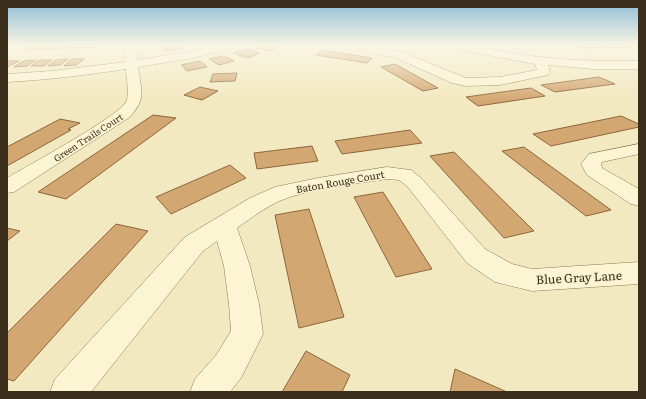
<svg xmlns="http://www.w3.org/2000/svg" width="646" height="399" font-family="Literata,serif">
  <rect width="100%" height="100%" fill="#f2e9c0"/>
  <!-- building -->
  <g fill="#d3a772" stroke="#8e663a">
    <path d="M31,45h67l-2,2 -73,3z"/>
    <path d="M169,45h10l4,3 -18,3 -5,-5z"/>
    <path d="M260,45h13l7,1 -9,5 -17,-3z"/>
    <path d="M575,45h50l4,2 -47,1z"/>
    <path d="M246,49l14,4 -12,5 -15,-5z"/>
    <path d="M322,50l50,8 -5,5 -51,-8z"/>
    <path d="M224,56l10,5 -15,4 -10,-6z"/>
    <path d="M68,59l-8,6 -12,1 8,-6z"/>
    <path d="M72,59h12l-8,6 -12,1z"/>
    <path d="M36,60l-9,6 -13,1 10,-6z"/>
    <path d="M40,60h12l-8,6h-13z"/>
    <path d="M7,61h12l-12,6z"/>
    <path d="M200,61l7,6 -20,4 -6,-6z"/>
    <path d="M395,64l43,24 -15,3 -42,-24z"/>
    <path d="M237,73l-2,8 -25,1 3,-8z"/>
    <path d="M599,77l16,7 -60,8 -14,-7z"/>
    <path d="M200,87l18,4 -16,9 -18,-5z"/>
    <path d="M531,88l14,8 -67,10 -12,-9z"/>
    <path d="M153,115l23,3 -110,81 -28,-7z"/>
    <path d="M621,116l18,8v3l-88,19 -18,-12z"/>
    <path d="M60,119l20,4 -12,6 3,1 -64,36v-19z"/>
    <path d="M410,130l12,13 -80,11 -7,-13z"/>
    <path d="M312,146l6,15 -61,8 -3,-16z"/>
    <path d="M524,147l87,63 -25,6 -84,-65z"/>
    <path d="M454,152l80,79 -30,7 -74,-82z"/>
    <path d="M230,165l16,13 -75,36 -15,-17z"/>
    <path d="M383,192l49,77 -36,8 -42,-80z"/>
    <path d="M309,209l35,108 -45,11 -24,-113z"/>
    <path d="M116,224l32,7 -134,150 -7,-2v-46z"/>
    <path d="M7,228l13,3 -13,10z"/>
    <path d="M306,351l44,24 -8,17h-60z"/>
    <path d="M455,369l52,23h-57z"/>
  </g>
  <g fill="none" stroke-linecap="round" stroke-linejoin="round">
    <!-- minor casing -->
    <g stroke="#8c7a56" stroke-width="1">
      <g id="minor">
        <path d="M124,45h10l3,15 56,-9 28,-6h16l-1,2 -43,11 -55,9c3,24 9,30 -8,50l-116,75 -7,1v-15c20,-12 111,-61 119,-76 4,-9 0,-23 0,-33 -40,6 -79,11 -119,13v-8l45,-3 73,-9z"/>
        <path d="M357,45h11l9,3 24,4 65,26 34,-1 37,-7 -2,-6 -84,-16 -4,-1 -1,-2c33,0 62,9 94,12 33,4 66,4 99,4v8h-46l-45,-4 2,7 -2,3 -48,10 -34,1 -14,-3 -58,-26 -19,-3 -18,-6z"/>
        <path d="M639,144v10l-37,8 -1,2 1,4 37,21v17l-8,-2 -44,-29 -6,-11 8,-10z"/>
        <path d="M387,167l24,3 10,8 64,71 27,15 20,5 107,-7v22l-107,7 -37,-9 -28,-19 -60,-77 -8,-6 -12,-1c-32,5 -66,8 -97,18 -19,6 -36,19 -53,31l13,38 9,38 4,30 -22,44 -11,14h-40l5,-13 22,-25 14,-23 -2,-27 -5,-38 -7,-25 -14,10 -112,141h-41l5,-13 130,-142 65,-39 25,-11 43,-9z"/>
      </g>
    </g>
    <!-- minor -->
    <use href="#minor" fill="#fcf5d4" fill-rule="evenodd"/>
  </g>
  <!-- sky -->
  <linearGradient id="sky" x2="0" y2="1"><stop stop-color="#8cbad7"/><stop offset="0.45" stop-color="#f9f5e3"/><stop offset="1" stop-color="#f9f5e3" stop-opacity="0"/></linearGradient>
  <rect width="646" height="101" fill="url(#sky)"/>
  <g text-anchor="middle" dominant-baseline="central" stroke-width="3" stroke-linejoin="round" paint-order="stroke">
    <!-- far-street labels -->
    <g font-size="9" fill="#3b2f1c" stroke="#f8f2d0">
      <text transform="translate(88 137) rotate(-33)">Green Trails Court</text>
    </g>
    <!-- street labels -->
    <g font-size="10" fill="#3b2f1c" stroke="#f8f2d0">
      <text transform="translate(340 181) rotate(-10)">Baton Rouge Court</text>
    </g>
    <!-- near-street labels -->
    <g font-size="12" fill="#3b2f1c" stroke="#f8f2d0">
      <text transform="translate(579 277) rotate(-3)">Blue Gray Lane</text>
    </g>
  </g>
  <!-- border -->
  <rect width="646" height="399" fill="none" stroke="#3b2f1c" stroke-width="16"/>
</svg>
